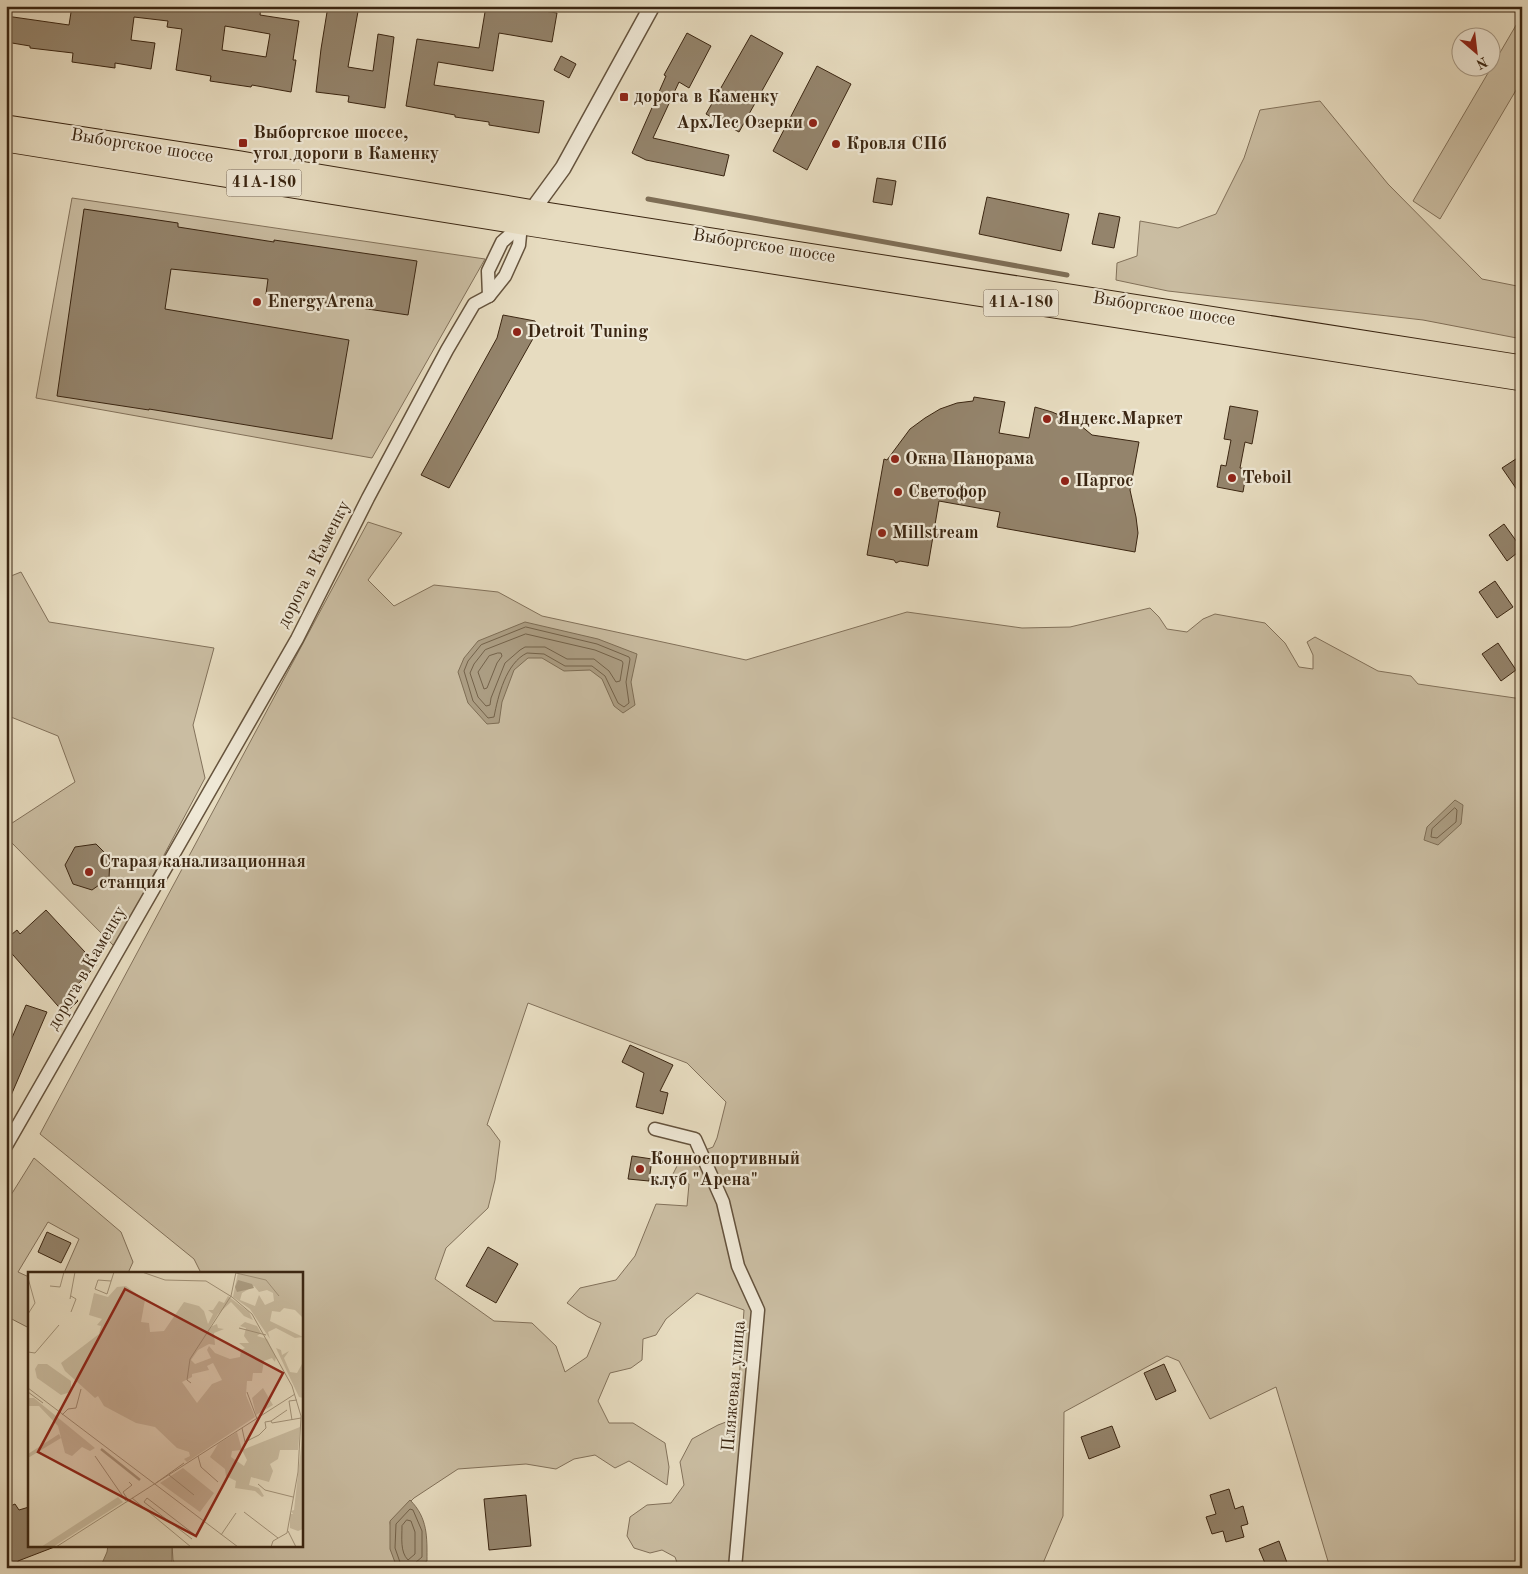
<svg xmlns="http://www.w3.org/2000/svg" width="1528" height="1574" font-family="'Old Standard TT',serif">
  <rect width="100%" height="100%" fill="#e7dcc0"/>
  <filter id="stains"><feTurbulence type="fractalNoise" baseFrequency=".004" numOctaves="4"/><feColorMatrix values="0 0 0 0 .2 0 0 0 0 .09 0 0 0 0 .02 0 0 0 .5 -.17"/></filter>
  <radialGradient id="worn" r=".72"><stop offset=".6" stop-color="#630" stop-opacity="0"/><stop offset="1" stop-color="#630" stop-opacity=".3"/></radialGradient>
  <!-- green -->
  <g fill="#cabda2" stroke="#82715a" fill-rule="evenodd">
    <path d="M1522,15v65l-82,139 -27,-18z"/>
    <path d="M1320,101l68,83 94,95 40,8v52l-99,-19 -255,-29 -52,-11 1,-17 20,-7 3,-35 38,7 38,-14 28,-56 16,-48z"/>
    <path d="M72,198l413,61 -113,199 -336,-60z"/>
    <path d="M368,522l34,11 -34,47 26,26 40,-21 64,7 44,24 204,44 161,-48 115,16 48,-1 80,-19 9,9 8,12 20,3 16,-13 12,-5 50,9 20,20 14,24 14,2v-14l-6,-13 8,-5 63,34 33,5 7,8 104,15v869h-192l-54,-181 -66,32 -31,-58 -12,-5 -103,56 -1,104 -22,52h-362l-4,-11 -13,-7 -12,3 -16,-5 -7,-12 3,-19 17,-12 24,-2 13,-18 -4,-23 12,-23 26,-14 16,-6 3,-10 7,-99 -47,-17 -31,26 -10,16 -13,4 -1,21 -11,8 -21,5 -12,28 11,22h24l32,20 4,24 -2,18 -38,-24 -14,7 -20,-13 -21,4 -18,10 -30,-5 -68,5 -44,29 -24,24 6,43 5,3h-224l-4,-8 -1,-15h129v-272h-100l-7,-14 -154,-125zM528,1003l159,60 39,39 -9,36 -4,9 -33,13 -9,18 18,6 -2,22 -31,-2 -21,52 -19,24 -36,8 -13,15 21,14 13,6 -14,34 -22,15 -9,-26 -24,-23 -38,-2 -59,-42 11,-31 42,-40 7,-28 5,-39 -11,-15 -2,-1z"/>
    <path d="M21,572l28,50 165,26 -21,77 12,53 -90,169 -109,-110v-10l69,-45 -17,-46 -52,-21v-137z"/>
    <path d="M34,1158l87,74 12,30 -5,11h-64l15,-34 -31,-17 -30,50 11,5v51l-23,-12v-113z"/>
  </g>
  <!-- water -->
  <g fill="#ac9e84" stroke="#7e6e56">
    <path d="M525,622l73,17 39,15 -6,28 4,23 -12,8 -9,-7 -12,-27 -12,-9 -26,1 -22,-13h-14l-14,12 -12,32 -3,21 -12,1 -19,-21 -10,-31 6,-14 14,-17z"/>
    <path d="M1455,800l8,5 -2,19 -23,21 -14,-5 3,-13z"/>
    <path d="M410,1500c18,18 17,37 17,61 -10,6 -20,10 -31,4l-6,-16v-28z"/>
    <path d="M108,1545h64v23h-72l7,-16z"/>
  </g>
  <g fill="none" stroke-linecap="round" stroke-linejoin="round">
    <!-- shore -->
    <g stroke="#73624a" stroke-width="1">
      <path d="M526,627l71,17 32,13 1,2 -4,23 3,21 -5,4 -6,-4 -13,-27 -13,-10h-27l-21,-12 -17,-1c-21,10 -29,43 -33,64l-6,1 -15,-17 -9,-30 4,-10 13,-16z"/>
      <path d="M526,634l69,16 27,11 1,2 -3,18 -4,1 -7,-11 -15,-12h-27l-22,-12h-20l-5,3 -15,13 -14,35 -1,7 -4,1 -8,-9 -8,-24 4,-9 11,-14z"/>
      <path d="M498,653h3l1,3 -5,7 -10,25 -3,1 -6,-17 11,-16z"/>
      <path d="M1455,808l2,2 -1,12 -19,16 -6,-1 1,-8z"/>
      <path d="M407,1520l4,1 4,11v22l-7,6c-8,-8 -6,-22 -6,-34z"/>
      <path d="M402,1568l-7,-20 1,-24 14,-15 3,1 9,21v26l-7,6 -1,5"/>
    </g>
    <!-- stream -->
    <path stroke="#7e6e56" stroke-width="5" d="M648,199l419,76"/>
  </g>
  <!-- building -->
  <g fill="#94846c" stroke="#3a2511" fill-rule="evenodd">
    <path d="M72,6h189l-1,9 39,6 -6,39h3l-5,32 -39,-7 -1,2 -41,-6 1,-5 -35,-6 6,-41 -15,-2 1,-6 -34,-4 -3,23 24,3 -4,26 -36,-6v5l-43,-6 1,-9 -43,-5v-2l-24,-4v-26l63,9zM225,26l45,8 -4,23 -44,-7z"/>
    <path d="M328,6h31l-11,61 25,4 5,-37 16,3 -9,71 -37,-6 1,-6 -33,-4 5,-43z"/>
    <path d="M486,6h27l44,7 -5,29 -53,-9 -6,38 -55,-9 -4,23 110,16 -5,32 -50,-8v-3l-34,-5v-2l-49,-9 11,-67 62,9z"/>
    <path d="M687,33l24,13 -22,42 -10,-6 -26,56 76,17 -5,21 -78,-16 -14,-7 34,-77 -2,-1z"/>
    <path d="M751,35l32,18 -44,79 -33,-18z"/>
    <path d="M561,56l15,8 -7,14 -15,-8z"/>
    <path d="M817,66l34,18 -44,86 -34,-19z"/>
    <path d="M877,178l19,3 -4,24 -19,-3z"/>
    <path d="M987,197l82,17 -8,37 -82,-17z"/>
    <path d="M84,209l94,14v4l96,15v-2l143,21 -9,54 -142,-21 2,-15 -97,-10 -6,40 184,31 -17,99 -183,-30v1l-92,-14z"/>
    <path d="M1099,213l21,4 -6,31 -22,-4z"/>
    <path d="M503,315l32,6 2,8 -2,6 -86,153 -28,-13 76,-137z"/>
    <path d="M974,397l31,5 -6,31 30,5 6,-31 17,5 14,6 14,7 12,10 47,7 -9,48 6,27 2,16 -3,19 -138,-25 3,-15 -61,-11 -11,65 -28,-5 -4,2 -2,-3 -27,-5 17,-96 3,1 23,-31 15,-11 15,-9 17,-6 16,-2z"/>
    <path d="M1230,406l28,5 -6,33 -7,-2 -5,26 7,1 -4,23 -26,-5 4,-22 5,1 5,-26 -7,-1z"/>
    <path d="M1522,455v42l-20,-29z"/>
    <path d="M1504,524l18,25 -15,12 -18,-26z"/>
    <path d="M1495,581l18,26 -16,11 -18,-26z"/>
    <path d="M1498,643l18,27 -15,11 -19,-27z"/>
    <path d="M96,844l14,14 -1,20 -17,12 -19,-6 -8,-19 10,-18z"/>
    <path d="M46,910l51,55 -27,27 8,9 -13,13 -59,-67v-8l11,-9 3,4z"/>
    <path d="M26,1005l21,7 -41,95v-55z"/>
    <path d="M630,1045l43,20 -13,26 8,2 -5,21 -27,-7 8,-34 -22,-11z"/>
    <path d="M632,1156l20,3 -3,22 -21,-2z"/>
    <path d="M47,1232l24,11 -10,20 -23,-11z"/>
    <path d="M488,1247l30,17 -22,39 -30,-17z"/>
    <path d="M1164,1364l12,27 -20,9 -12,-27z"/>
    <path d="M1112,1426l8,21 -31,12 -8,-22z"/>
    <path d="M1229,1489l6,20 8,-3 5,18 -7,2 3,11 -18,5 -3,-11 -11,3 -6,-17 10,-3 -6,-19z"/>
    <path d="M526,1495l5,51 -42,4 -5,-51z"/>
    <path d="M15,1504l4,6 10,-3v38l28,1 -39,15 -1,7h-11v-60z"/>
    <path d="M1279,1541l10,27h-22l-8,-19z"/>
  </g>
  <g fill="none" stroke-linecap="round" stroke-linejoin="round">
    <!-- minor casing -->
    <g stroke="#65533d" stroke-width="15">
      <g id="minor">
        <path d="M489,296l-1,-25 14,-29 19,-17"/>
        <path d="M655,1129l40,10 28,63 15,64 20,44 -23,258"/>
        <path d="M6,1146l291,-507 71,-141 79,-148 27,-46 15,-8 16,-20 14,-31 2,-20"/>
      </g>
    </g>
    <!-- tertiary casing -->
    <g stroke="#65533d" stroke-width="18">
      <path id="tertiary" d="M528,216l35,-48 89,-162"/>
    </g>
    <!-- primary casing -->
    <g stroke="#3a2511" stroke-width="21">
      <g id="primary">
        <path d="M6,125l234,36 306,51 976,153"/>
        <path d="M6,142l529,85 987,154"/>
      </g>
    </g>
    <!-- minor -->
    <use href="#minor" stroke="#efe8d6" stroke-width="12"/>
    <!-- tertiary -->
    <use href="#tertiary" stroke="#efe8d6" stroke-width="15"/>
    <!-- primary -->
    <use href="#primary" stroke="#e7dcc0" stroke-width="19"/>
  </g>
  <!-- markers -->
  <g fill="#8f2418" stroke="#efe8d6" stroke-width="2">
    <rect x="619" y="92" width="10" height="10" rx="2.5"/>
    <circle cx="813" cy="123" r="5"/>
    <rect x="238" y="138" width="10" height="10" rx="2.5"/>
    <circle cx="836" cy="144" r="5"/>
    <circle cx="257" cy="302" r="5"/>
    <circle cx="517" cy="332" r="5"/>
    <circle cx="1047" cy="419" r="5"/>
    <circle cx="895" cy="459" r="5"/>
    <circle cx="1232" cy="478" r="5"/>
    <circle cx="1065" cy="481" r="5"/>
    <circle cx="898" cy="492" r="5"/>
    <circle cx="882" cy="533" r="5"/>
    <circle cx="89" cy="872" r="5"/>
    <circle cx="640" cy="1169" r="5"/>
  </g>
  <g text-anchor="middle" dominant-baseline="central" stroke-width="4.5" stroke-linejoin="round" paint-order="stroke">
    <!-- shield labels -->
    <g fill="#efe8d6" stroke="#70604c" stroke-width="1">
      <rect x="226.5" y="169.5" width="75" height="27" rx="4"/>
      <rect x="983.5" y="289.5" width="75" height="27" rx="4"/>
    </g>
    <g font-size="16" font-weight="bold" fill="#3a2511">
      <text x="264" y="183">41А-180</text>
      <text x="1021" y="303">41А-180</text>
    </g>
    <!-- poi labels -->
    <g font-size="18" font-weight="bold" fill="#3a2511" stroke="#efe8d6" text-anchor="start">
      <text x="634" y="97">дорога в Каменку</text>
      <text x="803" y="123" text-anchor="end">АрхЛес Озерки</text>
      <text x="253" y="133">Выборгское шоссе,<tspan x="253" dy="21">угол дороги в Каменку</tspan></text>
      <text x="846" y="144">Кровля СПб</text>
      <text x="267" y="302">EnergyArena</text>
      <text x="527" y="332">Detroit Tuning</text>
      <text x="1057" y="419">Яндекс.Маркет</text>
      <text x="905" y="459">Окна Панорама</text>
      <text x="1242" y="478">Teboil</text>
      <text x="1075" y="481">Паргос</text>
      <text x="908" y="492">Светофор</text>
      <text x="892" y="533">Millstream</text>
      <text x="99" y="862">Старая канализационная<tspan x="99" dy="21">станция</tspan></text>
      <text x="650" y="1159">Конноспортивный<tspan x="650" dy="21">клуб "Арена"</tspan></text>
    </g>
    <!-- street labels -->
    <g font-size="18" fill="#3a2511" stroke="#efe8d6">
      <text transform="translate(142 146) rotate(9)">Выборгское шоссе</text>
      <text transform="translate(764 246) rotate(9)">Выборгское шоссе</text>
      <text transform="translate(1164 309) rotate(9)">Выборгское шоссе</text>
      <text transform="translate(314 564) rotate(-63)">дорога в Каменку</text>
      <text transform="translate(87 968) rotate(-60)">дорога в Каменку</text>
      <text transform="translate(734 1386) rotate(-85)">Пляжевая улица</text>
    </g>
  </g>
  <!-- overview -->
  <g transform="translate(28 1272)">
    <rect width="275" height="275" fill="#e7dcc0"/>
    <path d="M210,0h65v46l-8,-8 -11,-2 -4,4 -8,-1 -2,10 33,16 -8,1 -19,-10 -8,4 2,7 -20,-30 -17,-12zM226,14l5,6 8,-2 6,3 1,8 -9,4 -6,-10 -4,11 -15,-6 2,-7zM98,14l19,14 -4,22 8,1 1,9 14,-1 20,-29 15,4 5,5 4,13 5,-10 -5,-4h5l6,-9 5,2 4,-7 21,16 4,8 -9,-4 -13,-14 -13,12 -8,13 7,-3 1,4 6,1 -10,4 1,12 -6,-1 -11,6 -7,10 4,4 16,-6 -4,-8 2,-4 6,7 15,6 10,-2 1,-7 4,-2 -6,-5h10l-5,-7 2,-8 -6,-2 5,-4 12,4 4,7 -4,3 10,3 9,18 -1,5 -3,-4 -8,3 -2,12h-9l-1,8h-5l-1,14 9,22 -68,45 -3,-3 6,-3 -1,-4 -12,-4 -22,-21 -19,-4 -32,-17 -6,-10 -3,2 -30,-27 -4,-8 38,-29 2,-8 -4,-1 5,-6 -13,-4 5,-22 14,4 9,-10zM185,91l9,17 -10,4 -15,19 -15,-21 10,-5v-3l17,-4 -2,-4zM248,76l5,2 1,5 7,-4 -5,7 6,14 7,1 6,-11v36l-4,-1zM10,92h9l24,17v11l-10,3 -24,-17 -2,-9zM235,116l10,17 -17,10 -4,-17zM0,126h6l61,50 -5,3 -8,-4 -10,9 -7,-3 -7,-27 -19,-20h-11zM272,155l-2,23h-18l-2,9 -8,5 3,7 -4,11 -18,-5 -2,8 10,3 5,8 -2,1 -7,-6 -20,-3 1,-7 -10,-5 -1,-7 -15,-12 8,-13 19,-12 5,18zM214,178l5,10 -3,6 -13,-9 1,-6zM275,158v99l-5,2 -8,-3v-14h3l-2,-3 3,-1zM31,162l2,4 -33,20v-4zM155,196l31,25 -14,19 -40,-29zM90,225l5,5 -70,45h-12z" fill="#cabda2" fill-rule="evenodd"/>
    <path d="M210,8l14,4 2,4 -17,4 -2,-5z" fill="#ac9e84"/>
    <path fill="none" stroke="#ac9e84" stroke-width="2.5" d="M73,177l39,31"/>
    <path fill="none" stroke="#a2937a" stroke-width="1" d="M114,0l23,8 41,1 26,16 20,17 40,72 9,30 -3,56 -11,61 -14,8 -2,6M208,1l30,7 13,16M0,6l7,25 -7,11M83,9l-13,-1 -3,9 12,5 7,-22M22,14l10,1 4,-15M43,24l5,3 -5,13M42,27l5,-27M211,56l27,7M0,80l7,1 24,-28M163,111l-4,-3 3,-21 41,-63 5,-24M0,116l210,159M0,120l15,11M219,120l10,27M259,138l-16,11 1,2 29,-5M34,143l6,-6 8,-1 5,-19M264,148l-3,-19 8,-1M214,156l3,14 14,-7 7,-7 -1,-6 6,-1M67,184l31,45M170,184l3,11 17,15M141,203l25,20M128,211l28,-20M230,212l7,6 28,7M104,226l59,49M100,228l-5,-8 9,-7 -3,-3M216,240l34,26M260,259l8,16M193,263l15,-22M164,267l-48,-37 3,-4 48,37M28,275l239,-153"/>
    <path fill="#8f2418" fill-opacity="0.15" stroke="#8f2418" stroke-width="2.5" d="M97,17l158,84 -87,163 -158,-84z"/>
    <rect width="275" height="275" fill="none" stroke="#3a2511" stroke-width="2.5"/>
  </g>
  <!-- margin -->
  <rect width="1528" height="1574" fill="none" stroke="#e7dcc0" stroke-width="25"/>
  <rect x="8" y="8" width="1513" height="1559" fill="none" stroke="#3a2511" stroke-width="2.5"/>
  <rect x="12" y="12" width="1503" height="1549" fill="none" stroke="#3a2511"/>
  <!-- north arrow -->
  <g transform="translate(1476 52) rotate(152)"><circle r="24" fill="#efe8d6" stroke="#a79a87"/>
  <path d="M0-4L9 19L0 12L-9 19Z" fill="#8f2418"/>
  <text y="-8" font-size="14" font-weight="bold" text-anchor="middle" fill="#3a2511">N</text>
  </g>
  <rect width="100%" height="100%" filter="url(#stains)"/>
  <rect width="100%" height="100%" fill="url(#worn)"/>
</svg>
